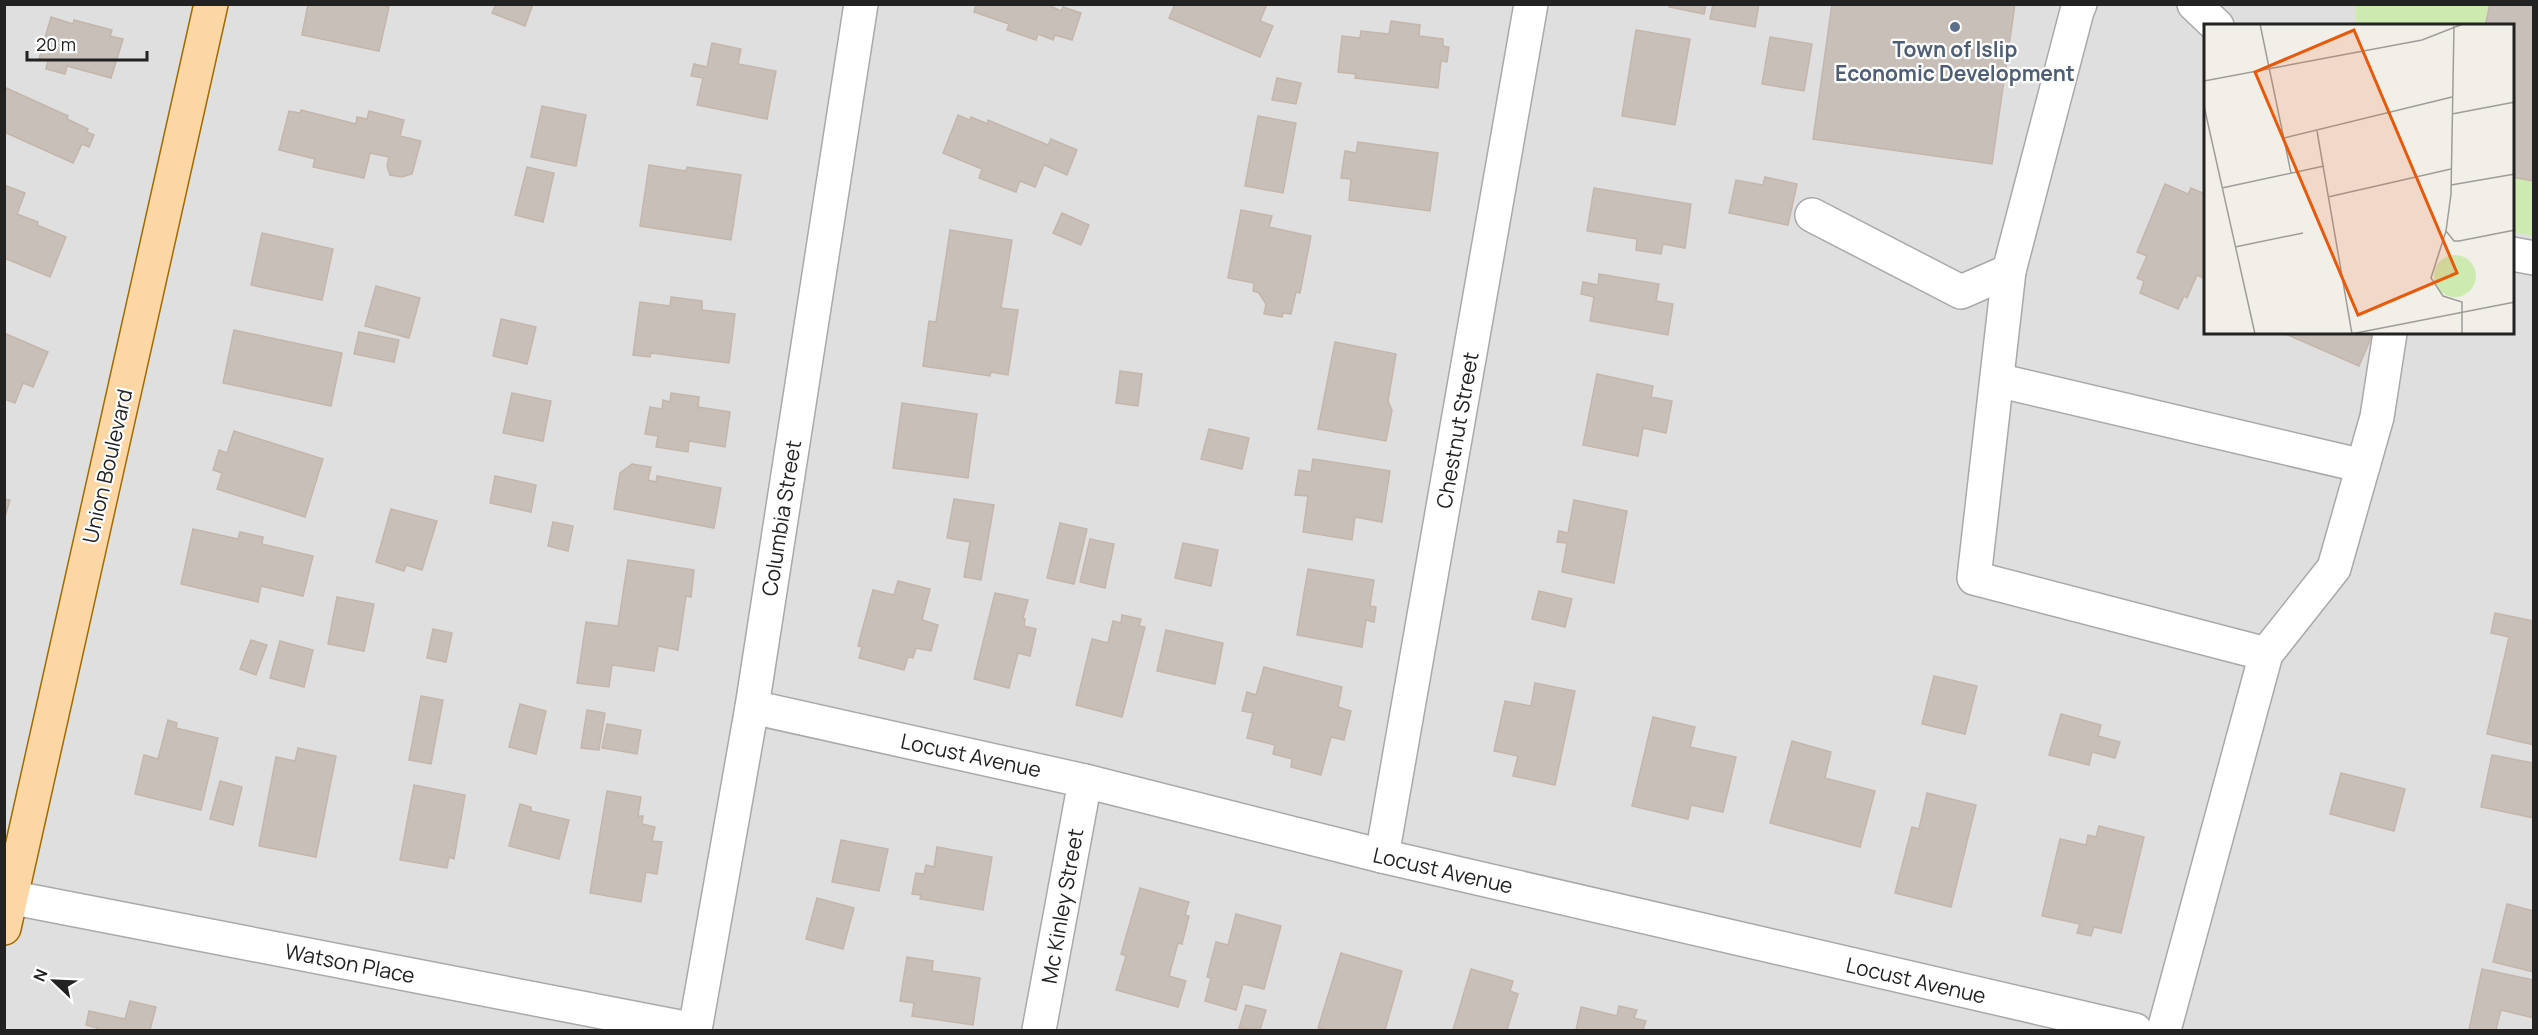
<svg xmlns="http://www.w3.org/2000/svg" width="2538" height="1035" font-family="Manrope,sans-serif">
  <rect width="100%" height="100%" fill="#f2efe9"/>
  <!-- residential -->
  <path fill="#e0dfdf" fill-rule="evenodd" d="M5,5h2528v1025h-2528zM2205,26h307v307h-307z"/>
  <!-- grass -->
  <path fill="#cdebb0" d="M2356,5h177v231l-20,-4 -1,-206h-157z"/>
  <!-- building -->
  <g fill="#c7bfb8" stroke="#c4b6ab" stroke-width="1.5">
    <path d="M308,4h68l13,3 -10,44 -77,-16z"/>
    <path d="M496,4h37l-8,22 -33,-13z"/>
    <path d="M976,4h70l15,7 2,-4 18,6 -9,27 -17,-5 -2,5 -15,-6 -2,6 -29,-10 2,-6 -35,-12z"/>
    <path d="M1175,4h92l-7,17 13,5 -13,31 -91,-39z"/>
    <path d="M1669,4h37l-2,10 -35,-7z"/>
    <path d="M1713,4h46l-4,23 -45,-8z"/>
    <path d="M1832,4h183l-23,160 -179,-25z"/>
    <path d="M2490,4h44v177l-22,-4v-151h-27z"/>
    <path d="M51,17l22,7 1,-4 38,10 -2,6 13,3 -12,39 -44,-12 -2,8 -19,-5 2,-8 -9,-2z"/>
    <path d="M1391,21l29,4 -1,11 24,3v7l6,1 -2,15 -6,-1 -3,27 -83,-10 1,-4 -18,-2 4,-36 18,2 1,-7 28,3z"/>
    <path d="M1636,30l54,9 -15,86 -53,-9z"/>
    <path d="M1770,37l42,7 -8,47 -42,-7z"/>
    <path d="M712,43l29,6 -3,15 38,7 -9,48 -70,-14 6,-27 -12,-2 3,-12 13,3z"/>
    <path d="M1277,78l24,5 -5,21 -24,-4z"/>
    <path d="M4,87l64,29 -1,3 21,10 -1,3 7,3 -5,12 -7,-3 -9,19 -69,-31z"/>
    <path d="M542,106l44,9 -10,51 -45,-9z"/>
    <path d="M301,110l55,14 1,-7 10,2 2,-8 35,9 -4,16 21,5 -9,33 -10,3 -12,-2 -3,-9 2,-9 -19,-4 -6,25 -51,-11 2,-8 -36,-9 10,-39 11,2z"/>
    <path d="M958,115l12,5 1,-3 17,7v-4l60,25 3,-6 26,11 -10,25 -23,-10 -9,22 -15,-6 -4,11 -37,-14 3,-9 -39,-16z"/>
    <path d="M1258,116l38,7 -13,70 -38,-7z"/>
    <path d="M1358,142l80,11 -8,58 -81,-11 2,-21 -10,-1 4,-27 11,2z"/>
    <path d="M649,165l37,6 1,-4 54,8 -10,65 -91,-14z"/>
    <path d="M527,167l27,6 -11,49 -28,-7z"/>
    <path d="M1765,177l32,7 -9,41 -59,-12 7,-33 27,5z"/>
    <path d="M2165,184l23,10 3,-6 14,6v85l-8,-4 -10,23 -3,-2 -6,13 -38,-16 4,-12 -7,-3 10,-22 -10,-4z"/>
    <path d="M4,185l21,8 -8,21 21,8 -1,3 29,12 -16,40 -46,-19z"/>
    <path d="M1594,188l97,16 -6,44 -22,-4 -2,10 -25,-4 1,-11 -50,-8z"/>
    <path d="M1241,210l31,6 -3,11 42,9 -11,57 -4,-1 -5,22 -8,-1 -1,4 -18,-3 2,-10 -7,-11 -6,-2 1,-8 -26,-5z"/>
    <path d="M1062,213l27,12 -8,20 -28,-12z"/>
    <path d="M950,230l62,10 -11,68 17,2 -10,65 -17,-3 -1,4 -67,-10 6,-45 7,1z"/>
    <path d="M262,233l71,16 -11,51 -71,-15z"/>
    <path d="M1599,274l60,10 -3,17 17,3 -5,31 -78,-14 4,-24 -13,-3 2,-12 15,3z"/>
    <path d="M376,286l44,12 -11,40 -44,-12z"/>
    <path d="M671,297l31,4v9l33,4 -6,49 -78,-10 -1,4 -17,-2 7,-53 30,4z"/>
    <path d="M501,319l35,8 -9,37 -34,-8z"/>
    <path d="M234,330l108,23 -11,53 -108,-23z"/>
    <path d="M359,332l40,8 -5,22 -40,-8z"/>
    <path d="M4,333l44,19 -15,35 -10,-4 -8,20 -11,-4z"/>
    <path d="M2283,333h90l-14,33z"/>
    <path d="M1335,342l61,12 -8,47 4,9 -6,31 -68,-12z"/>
    <path d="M1120,371l22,3 -4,32 -22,-3z"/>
    <path d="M1597,374l56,12 -2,11 21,4 -6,32 -23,-5 -5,28 -55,-11z"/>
    <path d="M512,393l39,8 -8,40 -40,-8z"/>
    <path d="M671,393l28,4 -1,10 32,5 -5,35 -36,-6 -1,11 -32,-5 2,-11 -13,-2 5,-27 12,2 1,-9 7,2z"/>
    <path d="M902,403l75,11 -9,64 -75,-10z"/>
    <path d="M1209,429l40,9 -7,31 -41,-10z"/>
    <path d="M234,431l89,28 -18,58 -88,-28 5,-16 -9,-3 6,-20 8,3z"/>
    <path d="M1313,459l77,12 -8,51 -27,-5 -3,23 -49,-8 5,-36 -13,-1 4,-25 12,2z"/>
    <path d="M632,464l19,3 -3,13 8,2 1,-6 64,12 -7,40 -100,-19 6,-36z"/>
    <path d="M495,476l41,9 -5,27 -41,-9z"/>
    <path d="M4,499l6,1 -6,20z"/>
    <path d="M954,499l40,6 -13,75 -17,-3 6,-35 -23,-4z"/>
    <path d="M1574,500l53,11 -13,72 -52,-11 5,-29 -10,-1 2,-11 9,2z"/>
    <path d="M391,509l46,12 -15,49 -16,-5 -2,6 -28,-9z"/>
    <path d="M553,522l20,4 -5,25 -20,-5z"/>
    <path d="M1060,523l27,6 -13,55 -27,-6z"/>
    <path d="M193,529l45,10 2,-7 23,5 -1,7 51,12 -10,40 -42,-10 -3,16 -77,-18z"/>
    <path d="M1090,539l24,5 -9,44 -25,-6z"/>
    <path d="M1183,543l35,7 -7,36 -36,-8z"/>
    <path d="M628,560l66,10 -3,27 -5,-1 -8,54 -20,-4 -4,25 -42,-6 -3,22 -32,-4 9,-61 32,4z"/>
    <path d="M1308,569l66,11 -4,26 6,1 -2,15 -8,-2 -4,27 -65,-12z"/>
    <path d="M898,581l32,8 -8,31 16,5 -7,26 -15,-3 -3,10 -5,-1 -4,13 -45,-12 3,-11 -4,-1 15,-56 21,5z"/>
    <path d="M1539,591l33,8 -7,28 -33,-8z"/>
    <path d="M995,593l33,7 -5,18 2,1 -1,7 12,3 -6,27 -12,-3 -9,35 -35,-9z"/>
    <path d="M337,597l37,7 -10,47 -36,-7z"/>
    <path d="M2495,613l39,8v124l-47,-11 22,-97 -18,-4z"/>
    <path d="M1122,615l19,4 -2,7 6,1 -23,90 -46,-12 16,-66 16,4 5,-22 8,2z"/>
    <path d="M433,629l19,4 -6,29 -19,-4z"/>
    <path d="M1166,630l57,13 -8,41 -58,-13z"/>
    <path d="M251,640l16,5 -11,30 -16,-6z"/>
    <path d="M280,641l33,9 -9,37 -34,-9z"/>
    <path d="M1264,667l78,20 -4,20 13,4 -7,29 -13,-3 -10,38 -30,-8 1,-8 -19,-5 2,-9 -28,-7 6,-25 -11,-2 5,-19 9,3z"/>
    <path d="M1934,676l43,10 -12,48 -43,-10z"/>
    <path d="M1535,683l40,8 -20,94 -42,-9 5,-20 -24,-5 11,-50 26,5z"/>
    <path d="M421,696l22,4 -12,64 -22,-4z"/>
    <path d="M520,704l26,7 -10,43 -27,-7z"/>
    <path d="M587,710l18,3 -6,37 -18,-2z"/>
    <path d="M2061,714l40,11 -3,11 22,6 -5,16 -23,-6 -3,13 -40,-10z"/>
    <path d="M1653,717l42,10 -5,20 46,10 -13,55 -32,-7 -3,14 -56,-13z"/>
    <path d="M168,720l9,3 -1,5 42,10 -17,72 -66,-16 9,-39 14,4z"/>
    <path d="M607,724l34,6 -4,24 -35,-6z"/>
    <path d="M1792,741l39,11 -6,26 50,13 -15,56 -90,-24z"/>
    <path d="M298,748l38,8 -20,101 -57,-11 17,-89 19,4z"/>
    <path d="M2492,755l42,8v55l-53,-11z"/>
    <path d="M2341,773l64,16 -11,42 -64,-17z"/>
    <path d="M220,781l22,6 -9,38 -23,-6z"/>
    <path d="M414,785l51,10 -11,64 -5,-2 -2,11 -47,-8z"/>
    <path d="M607,791l34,6 -3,19h5l-1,8 13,3 -3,14 10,1 -5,32 -11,-2 -5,30 -51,-9z"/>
    <path d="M1927,793l49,12 -25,102 -56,-14 17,-66 7,2z"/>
    <path d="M520,804l11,3v4l38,9 -10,39 -50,-13z"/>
    <path d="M2099,826l45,11 -23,96 -27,-6 -3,9 -14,-3 3,-9 -38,-8 18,-77 26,6 2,-10 8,2z"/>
    <path d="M841,840l47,9 -9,42 -47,-9z"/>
    <path d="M937,847l55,10 -9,53 -63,-11 1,-4 -9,-1 4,-21 8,1 2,-9 8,2z"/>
    <path d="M1140,888l49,14 -4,13 4,1 -7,28 -4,-1 -9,33 17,5 -8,26 -62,-17 10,-34 -5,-2z"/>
    <path d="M817,898l37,10 -11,41 -37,-10z"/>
    <path d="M2507,904l27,7v61l-41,-10z"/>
    <path d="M1236,914l45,12 -17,63 -21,-5 -7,26 -31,-9 6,-23 -4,-1 9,-35 12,3z"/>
    <path d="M1341,953l61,18 -17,59h-58l-9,-2z"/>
    <path d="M907,957l26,4 -1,10 48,7 -7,47 -61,-9 2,-13 -14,-2z"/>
    <path d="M1471,969l42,12 -3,10 8,3 -11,36h-54z"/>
    <path d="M2482,969l52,11v38l-33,-8 -5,20h-27z"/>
    <path d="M130,1001l26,6 -6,23h-54l1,-2 -11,-3 3,-14 36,8z"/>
    <path d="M1246,1005l20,5 -6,20 -21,-2z"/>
    <path d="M1619,1006l18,4 -3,8 12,3 -3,9h-67l5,-23 36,9z"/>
  </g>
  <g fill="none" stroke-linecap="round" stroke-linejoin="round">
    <!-- minor casing -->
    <g stroke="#a9a9a9" stroke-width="36">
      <g id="minor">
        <path d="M2194,4l23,22"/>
        <path d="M1812,215l149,77 48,-21 68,-260 3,-7"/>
        <path d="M2512,254l22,4"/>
        <path d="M2009,271l-35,307 292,76 -102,376"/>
        <path d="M1997,380l366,86"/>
        <path d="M2266,654l68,-86 43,-151 13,-84"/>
        <path d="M752,707l333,74 297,75 753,174"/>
        <path d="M1382,856l149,-852"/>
        <path d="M4,896l691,134"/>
        <path d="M695,1030l57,-323 109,-703"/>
        <path d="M1039,1030l46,-249"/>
      </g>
    </g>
    <!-- major casing -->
    <g stroke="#a06b00" stroke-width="36">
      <path id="major" d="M4,928l207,-924"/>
    </g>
    <!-- minor -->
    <use href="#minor" stroke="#fff" stroke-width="33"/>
    <!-- major -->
    <use href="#major" stroke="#fcd6a4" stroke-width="33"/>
  </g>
  <!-- markers -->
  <circle fill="#5c6f8a" stroke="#fff" stroke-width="2" cx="1955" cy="27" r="6"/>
  <g text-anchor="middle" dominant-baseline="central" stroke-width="4.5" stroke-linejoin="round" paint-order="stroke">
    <!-- service labels -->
    <g font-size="21" font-weight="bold" fill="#4e5e75" stroke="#fff">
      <text x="1955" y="49">Town of Islip<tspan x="1955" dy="24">Economic Development</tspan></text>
    </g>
    <!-- street labels -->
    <g font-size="21" fill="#222" stroke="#fff">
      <text transform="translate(1457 430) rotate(-80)">Chestnut Street</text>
      <text transform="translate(107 466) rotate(-77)">Union Boulevard</text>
      <text transform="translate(781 518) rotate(-81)">Columbia Street</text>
      <text transform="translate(971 755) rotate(12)">Locust Avenue</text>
      <text transform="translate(1443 870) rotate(13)">Locust Avenue</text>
      <text transform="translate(1062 906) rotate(-80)">Mc Kinley Street</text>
      <text transform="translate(350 963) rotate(11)">Watson Place</text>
      <text transform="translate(1916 980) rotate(13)">Locust Avenue</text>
    </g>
  </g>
  <!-- overview -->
  <g transform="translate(2204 24)">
    <rect width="310" height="310" fill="#f2efe9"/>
    <path d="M230 252a21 21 0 1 1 42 0a21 21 0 1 1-42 0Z" fill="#cdebb0"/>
    <path fill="none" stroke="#9f9d99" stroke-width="1.5" d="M56,0l31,149M250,2l-3,168 -5,37 -15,47 12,18 19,6v32M0,57l218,-41 41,-16M0,82l51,228M248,90l63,-12M113,107l35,203M80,114l168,-41M247,161l64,-11M18,164l102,-22M124,173l123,-28M242,207l8,10h5l56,-11M31,223l68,-14M147,310l164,-32"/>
    <path fill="#e8590c" fill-opacity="0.15" stroke="#e8590c" stroke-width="3" d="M150,6l103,243 -99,42 -103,-243z"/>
    <rect width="310" height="310" fill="none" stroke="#222" stroke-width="3"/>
  </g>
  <!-- border -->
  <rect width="2538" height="1035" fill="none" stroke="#222222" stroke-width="12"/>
  <!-- north arrow -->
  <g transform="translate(54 981) rotate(293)" stroke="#ffffff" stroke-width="4.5" paint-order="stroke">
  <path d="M0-4.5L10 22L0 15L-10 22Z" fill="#222222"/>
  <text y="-9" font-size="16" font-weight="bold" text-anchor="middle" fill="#222222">N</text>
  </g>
  <!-- scale -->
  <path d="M27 51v9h120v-9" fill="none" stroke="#222222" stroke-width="3"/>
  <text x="36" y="51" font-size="18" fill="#222222" stroke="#ffffff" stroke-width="4.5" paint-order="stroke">20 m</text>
</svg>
